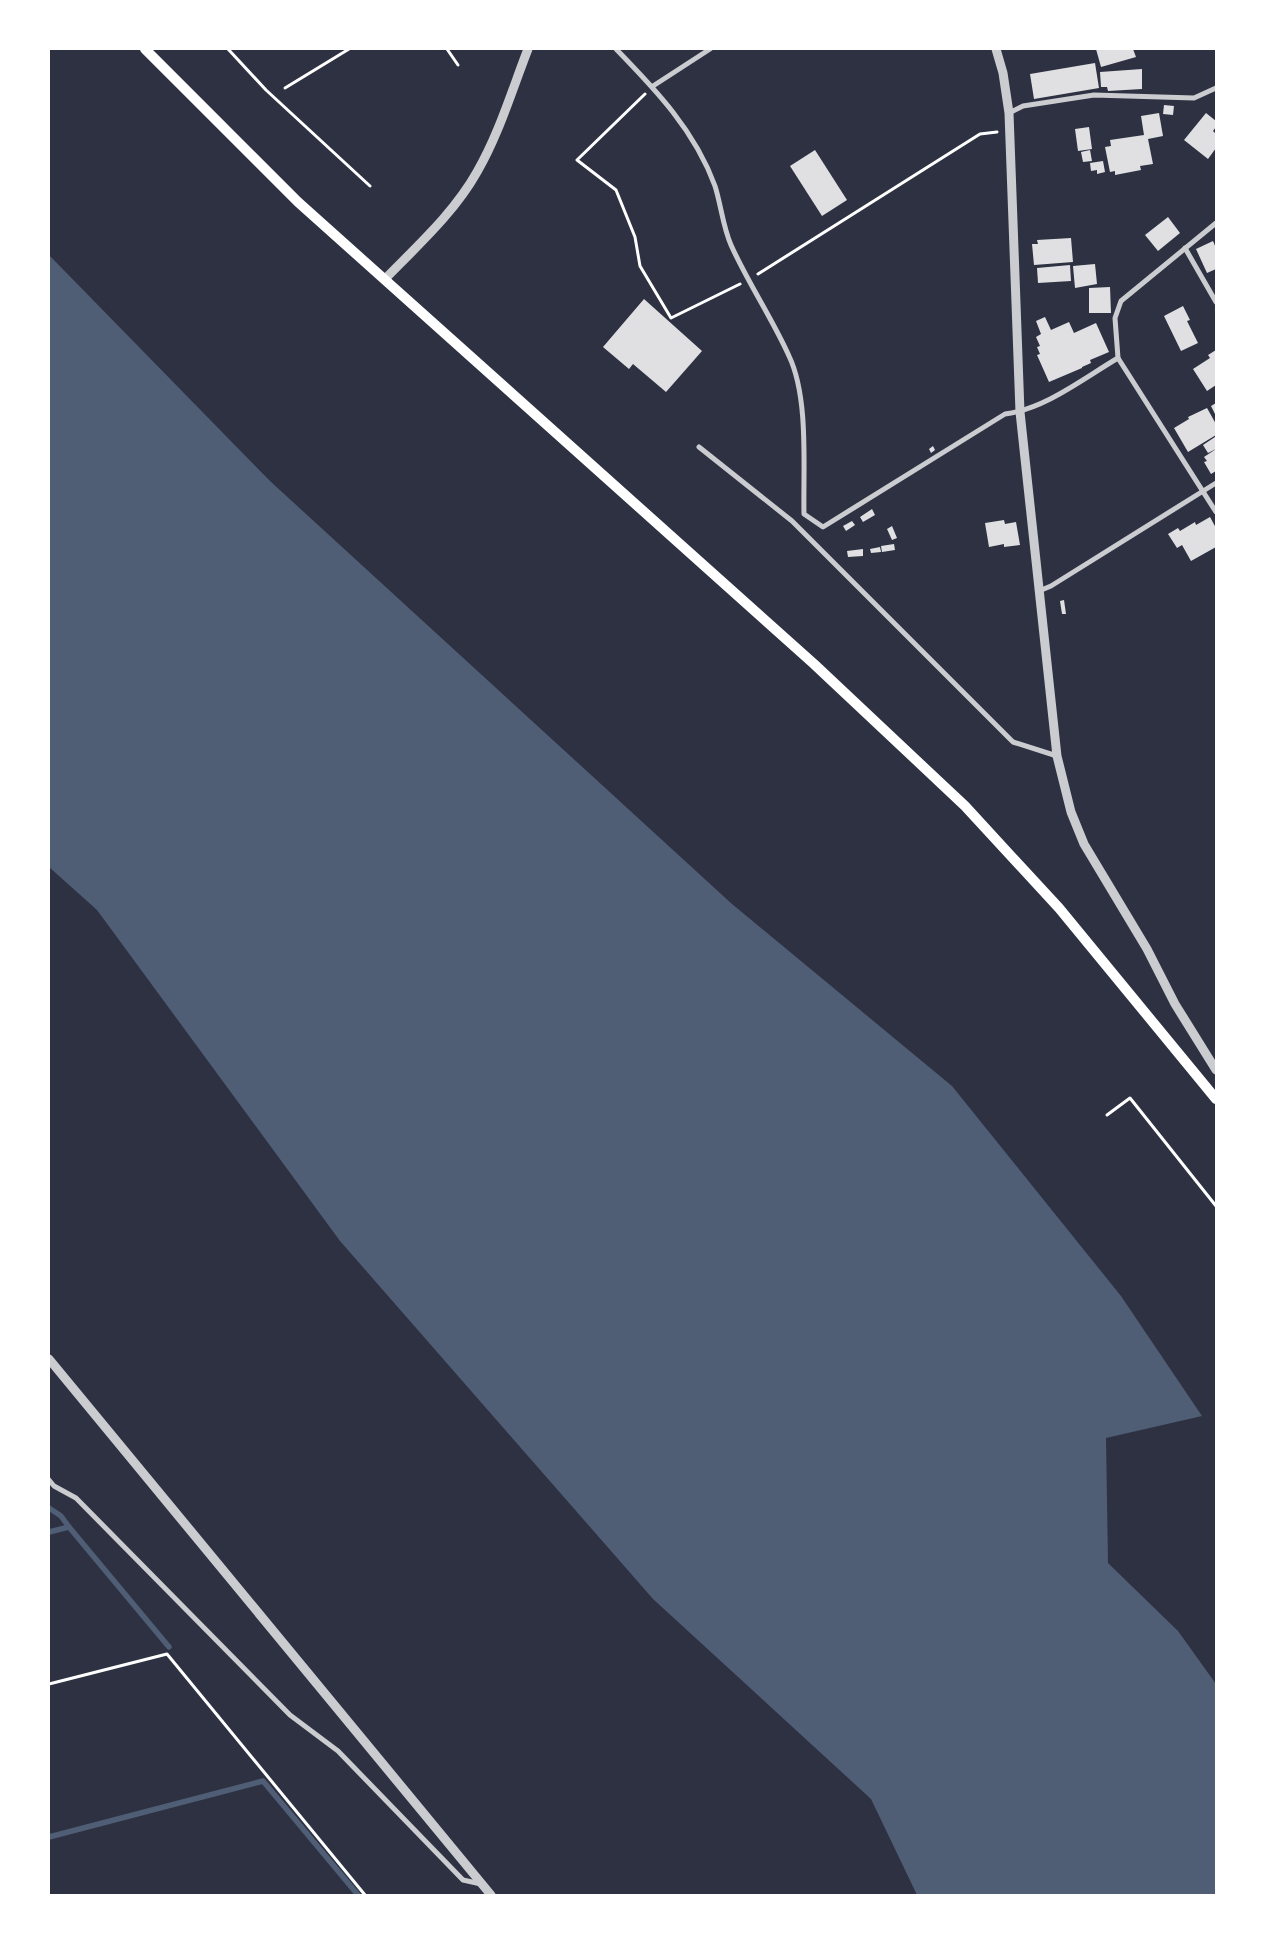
<svg xmlns="http://www.w3.org/2000/svg" width="1265" height="1944" font-family="'Sofia Sans Condensed',sans-serif">
  <rect width="100%" height="100%" fill="#2d3142"/>
  <!-- water -->
  <path fill="#4f5d75" d="M49,255l221,226 462,423 220,182 169,210 81,120 -96,22 2,125 70,68 38,53v211h-299l-46,-96 -218,-200 -313,-358 -243,-331 -48,-43z"/>
  <g fill="none" stroke-linecap="round" stroke-linejoin="round">
    <!-- stream -->
    <g stroke="#4f5d75" stroke-width="5.5">
      <path d="M49,1508l12,8 8,11 -20,5"/>
      <path d="M69,1527l100,120"/>
      <path d="M49,1837l214,-56 95,114"/>
    </g>
  </g>
  <!-- building -->
  <g fill="#e0e0e3">
    <path d="M1096,49h37l3,8 -35,10z"/>
    <path d="M1095,63l4,25 -65,11 -4,-25z"/>
    <path d="M1142,69v20l-34,2 -1,-4h-6l-1,-15z"/>
    <path d="M1164,105l10,1 -1,9 -10,-1z"/>
    <path d="M1159,113l4,23 -15,3 5,25 -13,2 1,4 -26,5v-4l-5,1 -5,-25 6,-1 -1,-6 34,-5 -3,-19z"/>
    <path d="M1206,113l10,8v6l-3,4 3,3v14l-8,11 -24,-19z"/>
    <path d="M1089,127l3,22 -14,2 -3,-22z"/>
    <path d="M815,150l32,50 -25,16 -32,-50z"/>
    <path d="M1090,150l2,11 -9,1 -2,-10z"/>
    <path d="M1103,161l2,11 -8,2v-4l-6,1 -1,-8z"/>
    <path d="M1168,217l12,16 -22,18 -13,-16z"/>
    <path d="M1071,238l2,24 -39,3 -2,-21h6l-1,-4z"/>
    <path d="M1213,241l3,7v21l-9,4 -11,-24z"/>
    <path d="M1095,264l2,20 -22,4 -2,-22z"/>
    <path d="M1070,265l1,16 -33,2 -1,-15z"/>
    <path d="M1110,287l1,26h-22v-25z"/>
    <path d="M644,299l58,52 -36,41 -33,-28 -4,5 -26,-22z"/>
    <path d="M1183,306l7,14 -3,1 11,22 -17,8 -17,-35z"/>
    <path d="M1045,317l6,13 18,-8 5,11 22,-10 13,29 -19,8 1,3 -9,4v1l-33,14 -12,-27 3,-1 -3,-7 3,-1 -4,-9 5,-3 -5,-13z"/>
    <path d="M1216,350v35l-9,6 -14,-22 17,-11 -2,-3z"/>
    <path d="M1216,403v13l-5,-10z"/>
    <path d="M1207,408l9,16v11l-28,17 -14,-24 15,-9 -1,-2z"/>
    <path d="M1215,437l1,12 -8,4 -5,-8z"/>
    <path d="M933,446l2,4 -4,3 -2,-4z"/>
    <path d="M1216,449v22l-5,3 -7,-12 3,-1 -3,-4z"/>
    <path d="M872,509l3,6 -12,7 -3,-5z"/>
    <path d="M1210,517l6,11v19l-25,14 -9,-16 -5,3 -9,-14 10,-6 2,3 15,-9 1,3z"/>
    <path d="M1004,520l1,4 11,-2 4,23 -16,2v-3l-15,3 -4,-24z"/>
    <path d="M852,521l3,4 -9,6 -3,-5z"/>
    <path d="M892,526l5,12 -5,2 -5,-11z"/>
    <path d="M894,544l1,6 -13,2 -1,-6z"/>
    <path d="M880,547l1,5 -10,1 -1,-4z"/>
    <path d="M863,549v7l-15,1 -1,-6z"/>
    <path d="M1064,600l2,14h-4l-2,-13z"/>
  </g>
  <g fill="none" stroke-linecap="round" stroke-linejoin="round">
    <!-- path -->
    <g stroke="#fff" stroke-width="3">
      <path d="M228,49l38,41 104,96"/>
      <path d="M447,49l11,16"/>
      <path d="M285,88l64,-39"/>
      <path d="M645,94l-68,66 39,30 19,47 5,29 31,52 69,-34"/>
      <path d="M758,274l222,-140 17,-2"/>
      <path d="M1107,1115l23,-17 86,108"/>
      <path d="M49,1684l118,-30 198,241"/>
    </g>
    <!-- minor -->
    <g stroke="#caccd0" stroke-width="5">
      <path d="M616,49c40,41 79,82 99,137 6,19 8,41 16,59 17,38 41,73 58,111 20,42 14,111 15,158l19,13 182,-113c40,-5 79,-36 113,-56"/>
      <path d="M653,86l57,-37"/>
      <path d="M1009,113l14,-7 71,-11 100,3 22,-10"/>
      <path d="M1216,223l-95,78 -6,17 3,40 98,154"/>
      <path d="M1185,248l31,54"/>
      <path d="M699,447l93,74 221,221 44,14"/>
      <path d="M1039,591l12,-5 165,-103"/>
      <path d="M49,1480l5,6 22,12 214,217 48,36 125,129 18,4"/>
    </g>
    <!-- tertiary -->
    <g stroke="#caccd0" stroke-width="9">
      <path d="M996,49l7,24 6,40 11,299 37,344 14,56 13,32 63,105 28,55 41,66"/>
      <path d="M385,279c32,-33 69,-66 92,-107 22,-38 35,-82 51,-123"/>
      <path d="M49,1359l442,536"/>
    </g>
    <!-- secondary -->
    <path stroke="#fff" stroke-width="10" d="M145,49l153,153 516,462 151,142 94,102 157,191"/>
  </g>
  <!-- border -->
  <rect width="1265" height="1944" fill="none" stroke="#ffffff" stroke-width="100"/>
</svg>
